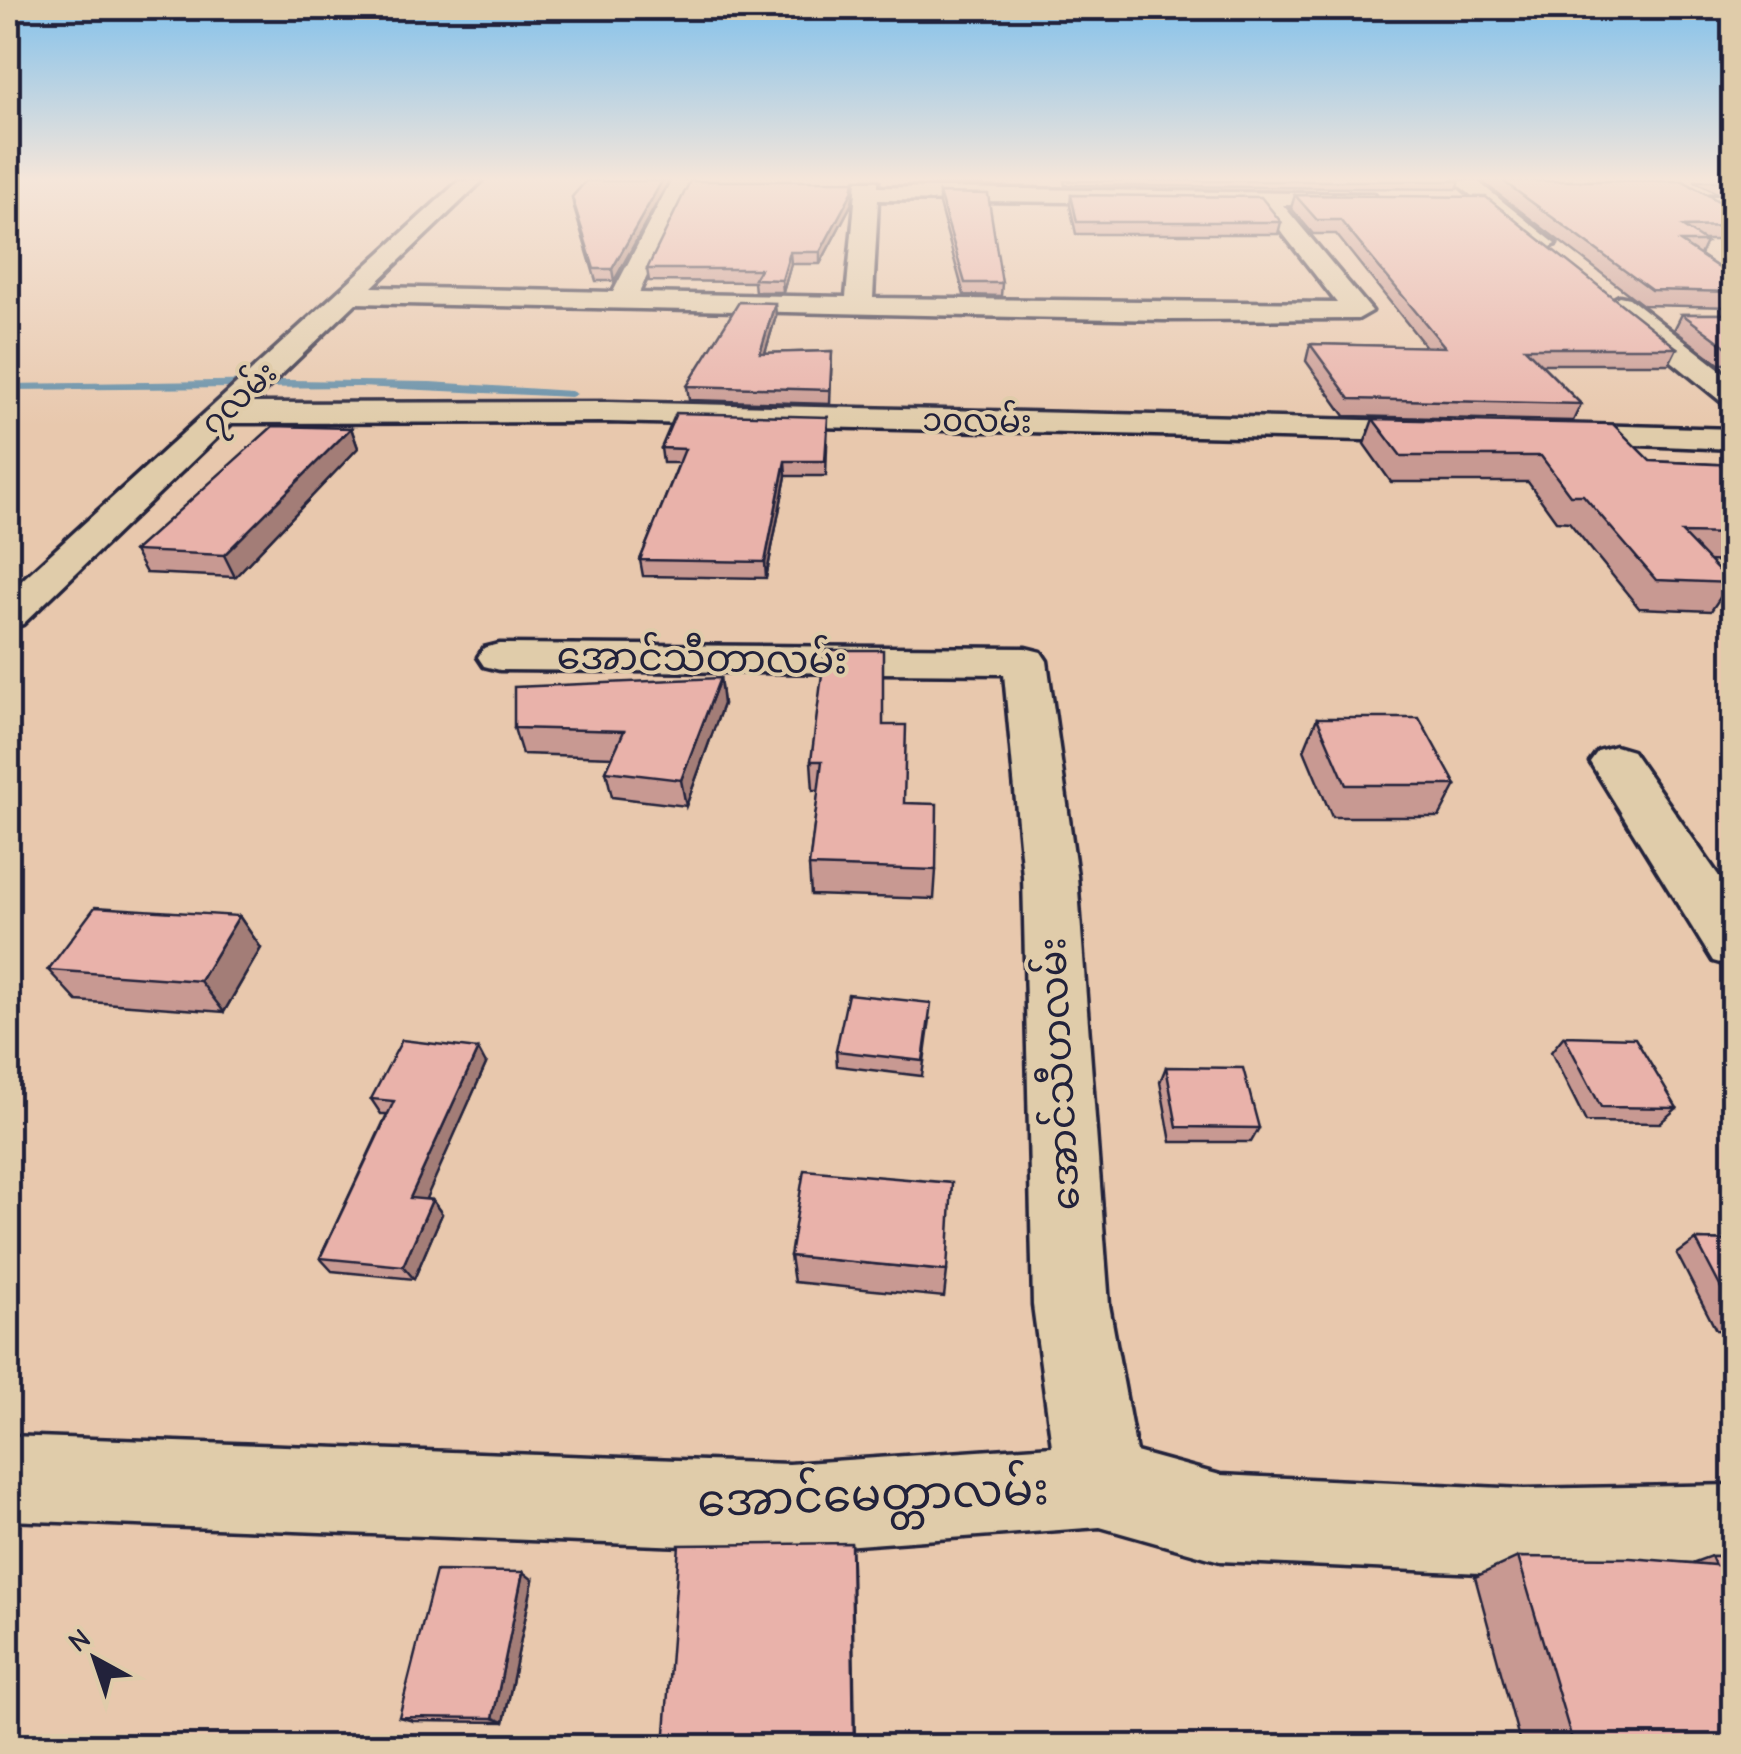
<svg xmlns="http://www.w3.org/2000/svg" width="1741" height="1754" font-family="'Comic Neue','Noto Sans Myanmar',sans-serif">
  <rect width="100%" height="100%" fill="#e8c8ad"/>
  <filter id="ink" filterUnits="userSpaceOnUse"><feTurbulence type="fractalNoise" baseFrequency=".01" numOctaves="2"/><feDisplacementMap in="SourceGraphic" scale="20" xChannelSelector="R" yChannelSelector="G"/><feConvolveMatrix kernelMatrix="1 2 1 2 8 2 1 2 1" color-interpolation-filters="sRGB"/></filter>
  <g filter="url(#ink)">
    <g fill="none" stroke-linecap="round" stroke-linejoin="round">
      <!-- stream -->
      <path fill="#628da7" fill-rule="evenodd" d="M290,380l140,2 141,9 6,3 -6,3 -211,-10 -352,3v-6z"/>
      <!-- minor casing -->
      <g stroke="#22223b" stroke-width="7">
        <g id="minor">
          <path d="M459,181h23l-110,106 241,5 58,-111h20l-52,112 207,4 11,-116h21v6l496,7 3,5 -11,7 -83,-1 89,106 -14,8 -194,1 -808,-17 -104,100 356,-1 838,20 12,3 5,7 -5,7 -12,3 -838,-20 -376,1 -209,201 -15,4v-35zM878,200l382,4 77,99 -464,-5z"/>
          <path d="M1454,181h23l79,63 -12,7 -9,-2z"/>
          <path d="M1707,196h27v14l-35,-2 -3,-5 3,-5z"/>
          <path d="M1619,296l10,2 105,82v25l-11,-2 -114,-93 -4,-6z"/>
          <path d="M1552,424l182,5v20l-194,-8 -5,-7 5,-7z"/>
          <path d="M500,644l525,4 16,4 6,9 30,215 32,429 27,147 84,23 304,14 210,-4v86l-210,4 -304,-14 -120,-34 -311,23 -781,-30v-84l781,28 263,-18 -19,-141 -10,-429 -19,-202 -504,-4 -16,-4 -6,-9 6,-9z"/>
          <path d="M1615,746l17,5 102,147v69l-21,-6 -123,-199 8,-11z"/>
        </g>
      </g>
      <!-- minor -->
      <use href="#minor" fill="#e0ccaa" fill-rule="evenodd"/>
    </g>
    <!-- wall -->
    <g fill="#c89992" stroke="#22223b" stroke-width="2.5">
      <path d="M586,181h83l-55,100h-18l-22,-73 -2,-11z"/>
      <path d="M932,181h52v3h-51z"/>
      <path d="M1064,181h396l-3,8 -392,-4z"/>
      <path d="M1481,181h202l51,29v30h-30l2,2 -6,13 34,23v29l-91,-2z"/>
      <path d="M1694,181h40v21z"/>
      <path d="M939,193l63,90 -1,13 -37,-1 -25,-91z"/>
      <path d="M1071,195l210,27 -3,12h-202l-6,-28z"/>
      <path d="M1295,195l382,153 -8,16h-128l40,40 -8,17 -228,-5 -39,-55 4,-17 116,3 -90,-113h-23l-22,-26z"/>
      <path d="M852,203l-32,61h-29l-8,28h-28l-1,-10 -105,-1 -2,-12z"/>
      <path d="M1682,314h52v50h-15l-45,-34z"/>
      <path d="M776,316l-11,37 67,-2 -2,53 -141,-4 -2,-14z"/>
      <path d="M828,417l-2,59h-40l-20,102 -123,-2 -3,-16 39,-97h-16l-2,-15z"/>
      <path d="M1373,419l277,42 84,4v97l-25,-1 21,22 -19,28 -72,-3 -70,-86 -13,-1 -28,-39h-137l-27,-38z"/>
      <path d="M351,428l7,20 -123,129 -89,-4 -12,-22z"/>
      <path d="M720,678l3,26 -37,102 -74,-9 -6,-26 7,-14 -91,-3 -8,-26z"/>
      <path d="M1317,718l139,67 -17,32h-107l-28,-67z"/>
      <path d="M883,725l21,78 32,67 -2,29 -123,-4 -2,-29 10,-76h-6l-2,-29z"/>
      <path d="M239,916l22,32 -37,64 -147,-11 -29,-31z"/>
      <path d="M930,1019l-8,57 -85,-10 -1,-15z"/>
      <path d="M1564,1036l113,72 -17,15 -74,-1 -35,-70z"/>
      <path d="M486,1064l-61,135 7,1 10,14 -28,65 -82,-8 -12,-13 67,-144h-6l-10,-15z"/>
      <path d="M1166,1067l93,61 -8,14h-80l-11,-60z"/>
      <path d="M1696,1240l38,1v90l-18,-1 -39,-76z"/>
      <path d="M790,1256l157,15 -3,26 -150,-15z"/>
      <path d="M1711,1556h23v190h-213l-46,-169 43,-20 174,6z"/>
      <path d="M533,1580l-29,142 -91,-1 -14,-4z"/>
    </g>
    <!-- shaded-wall -->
    <g fill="#a37d77" stroke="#22223b" stroke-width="2.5">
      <path d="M662,181h7l-55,100 -2,-12z"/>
      <path d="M854,181h1l-3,22 -32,61v-12z"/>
      <path d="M790,252l1,12 -8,28 -1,-12z"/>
      <path d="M775,303l1,13 -15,50 -1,-13z"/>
      <path d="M351,428l7,20 -123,129 -11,-22z"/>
      <path d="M785,461l1,15 -20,102 -1,-16z"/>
      <path d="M720,678l3,26 -37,102 -5,-26z"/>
      <path d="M239,916l22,32 -37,64 -24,-31z"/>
      <path d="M478,1049l8,15 -66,148 -10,-14z"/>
      <path d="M432,1200l10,14 -28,65 -11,-13z"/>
      <path d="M851,1543l1,23 3,180h-1z"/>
      <path d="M523,1572l10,8 -29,142 -11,-4z"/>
    </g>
    <!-- building -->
    <g fill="#e9b2aa" stroke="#22223b" stroke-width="2.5">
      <path d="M586,181h76l-50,88h-18l-22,-72z"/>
      <path d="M690,181h164l-2,11 -32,60h-30l-8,28 -28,-1 6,-10h-113z"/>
      <path d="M1503,181h180l51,29v16l-51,1 23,15h-26l54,36v14l-83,-2z"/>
      <path d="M939,193l49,1 14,89h-37z"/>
      <path d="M1071,195l190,2 20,25h-204z"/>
      <path d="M1295,195l191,2 191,151h-152l56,56 -231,-5 -40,-55 135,3 -105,-127h-23z"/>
      <path d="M739,302l36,1 -15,50 72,-2 -2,39 -143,-4z"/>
      <path d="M1682,314h52v34h-6z"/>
      <path d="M676,413l152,4 -3,44h-40l-20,101 -125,-2 45,-111 -24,-1z"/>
      <path d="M1373,419l240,5 37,37 84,4v69l-52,-1 48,50 -74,-3 -73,-85h-13l-29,-39h-140z"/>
      <path d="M273,426l78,2 -127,127 -90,-4z"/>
      <path d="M825,650h58v75h23l-2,78 33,1 -1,66 -127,-4 13,-105h-11z"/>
      <path d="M720,678l-39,102 -75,-9 18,-40 -110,-3v-41z"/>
      <path d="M1317,718h102l37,67h-110z"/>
      <path d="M95,907l144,9 -39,65 -152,-11z"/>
      <path d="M848,994l83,9 -8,58 -87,-10z"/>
      <path d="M1564,1036l71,2 42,70 -76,-1z"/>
      <path d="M402,1040l76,9 -68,149 22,2 -29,66 -83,-8 74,-157 -23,-2z"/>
      <path d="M1166,1067l77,1 16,60 -82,-1z"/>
      <path d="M804,1170l148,13 -5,88 -157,-15z"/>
      <path d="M1696,1240l38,1v72z"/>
      <path d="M851,1543l3,203h-190l15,-201z"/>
      <path d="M1711,1556h23v190h-160l-56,-189 112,1 85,7z"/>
      <path d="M436,1571l87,1 -30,146 -94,-1z"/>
    </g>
  </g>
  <!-- sky -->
  <linearGradient id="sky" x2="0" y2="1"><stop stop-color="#83c1eb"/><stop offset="0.42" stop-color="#f5e6da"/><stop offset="1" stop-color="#f5e6da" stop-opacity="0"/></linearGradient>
  <rect width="1741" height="426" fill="url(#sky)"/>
  <g text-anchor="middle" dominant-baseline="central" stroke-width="8" stroke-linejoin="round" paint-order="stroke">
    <!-- far-street labels -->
    <g font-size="32" fill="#22223b" stroke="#e0ccaa">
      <text transform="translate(239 398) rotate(-43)">၇လမ်း</text>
      <text transform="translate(977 421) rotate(1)">၁၀လမ်း</text>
    </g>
    <!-- street labels -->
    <g font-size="38" fill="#22223b" stroke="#e0ccaa">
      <text transform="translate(702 659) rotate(1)">အောင်သီတာလမ်း</text>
      <text transform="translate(1060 1074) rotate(-93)">အောင်သီဟလမ်း</text>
    </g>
    <!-- near-street labels -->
    <g font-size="45" fill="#22223b" stroke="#e0ccaa">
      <text transform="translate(873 1495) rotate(-2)">အောင်မေတ္တာလမ်း</text>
    </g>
  </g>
  <!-- margin -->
  <rect width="1741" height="1754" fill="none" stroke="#e0ccaa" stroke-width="40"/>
  <rect x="20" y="20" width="1701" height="1714" fill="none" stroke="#22223b" stroke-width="4" filter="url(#ink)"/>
  <!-- north arrow -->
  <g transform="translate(95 1659) rotate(320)" stroke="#e0ccaa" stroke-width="8" paint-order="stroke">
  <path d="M0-8L18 38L0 25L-18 38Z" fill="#22223b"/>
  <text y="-15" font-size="28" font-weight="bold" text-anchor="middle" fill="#22223b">N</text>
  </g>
</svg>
